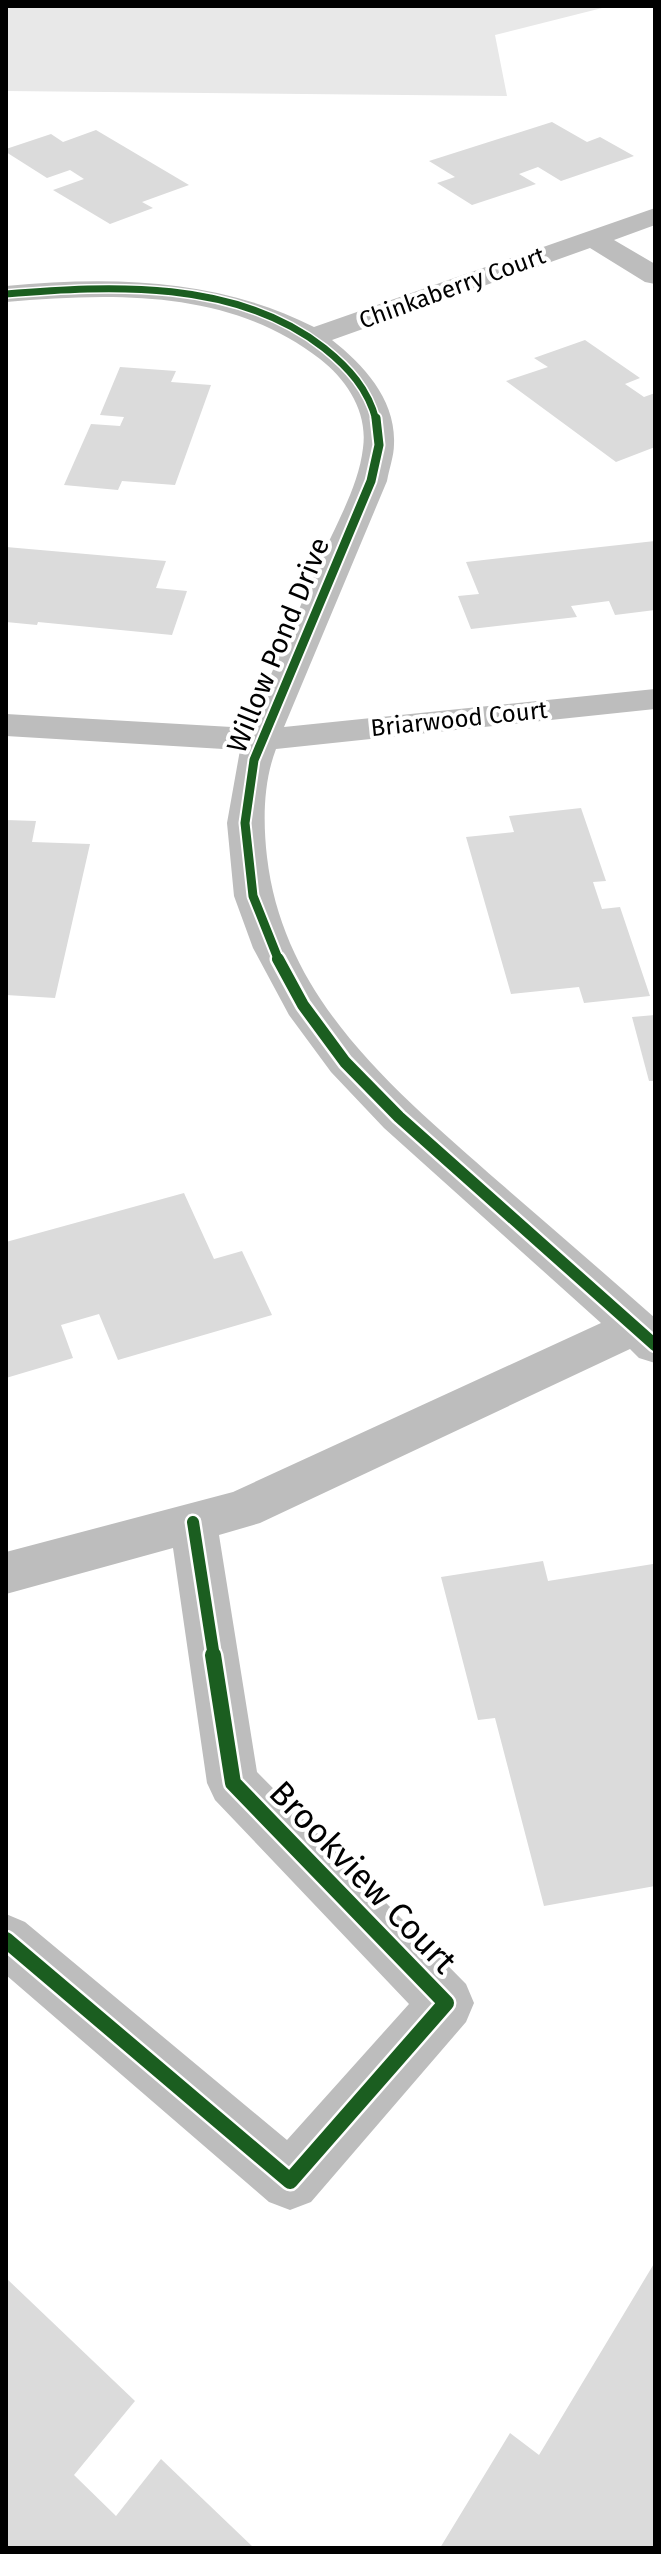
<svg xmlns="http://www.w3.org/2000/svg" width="661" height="2554" font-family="'Fira Sans',sans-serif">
  <rect width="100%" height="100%" fill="#fff"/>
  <!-- green -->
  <path fill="#e8e8e8" d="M6,6h604l-115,29 12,61 -501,-5z"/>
  <!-- building -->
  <g fill="#dbdbdb">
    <path d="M552,122l35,20 13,-5 34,19 -73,25 -23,-14 -19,7 17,10 -64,21 -35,-22 18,-6 -26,-16z"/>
    <path d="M96,130l93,55 -47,17 11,6 -43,16 -57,-34 31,-11 -14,-9 -23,8 -41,-26v-3l45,-15 12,8z"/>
    <path d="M585,340l55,38 -15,6 19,13 11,-4v54l-39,15 -110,-81 42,-14 -14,-9z"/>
    <path d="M120,367l56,4 -5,11 40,3 -36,100 -53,-4 -4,9 -54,-5 27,-61 29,2 4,-9 -24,-2z"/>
    <path d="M655,541v69l-40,5 -6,-14 -38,5 6,11 -106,12 -13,-33 21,-2 -13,-32z"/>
    <path d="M6,547l160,14 -10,27 31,3 -15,44 -134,-13 -1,3 -31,-3z"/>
    <path d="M581,808l25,73 -13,1 9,27 18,-2 30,89 -66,7 -5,-16 -68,7 -45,-157 48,-5 -5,-16z"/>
    <path d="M6,820l30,1 -4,21 58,2 -35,154 -49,-3z"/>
    <path d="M655,1015v66h-6l-17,-64z"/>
    <path d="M184,1193l30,66 28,-8 30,64 -154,45 -19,-46 -38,11 12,33 -67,20v-136z"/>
    <path d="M543,1561l5,20 105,-17 2,5v317l-111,20 -49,-188 -17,2 -37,-143z"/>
    <path d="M655,2262v286h-215l70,-115 29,22z"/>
    <path d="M6,2278l129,123 -61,74 42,41 45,-57 93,89h-248z"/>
  </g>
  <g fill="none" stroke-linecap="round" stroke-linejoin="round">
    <!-- street -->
    <path fill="#bdbdbd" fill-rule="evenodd" d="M655,208v17l-41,15 41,24v20l-10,-2 -55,-34 -258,92c32,25 64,60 62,104 0,12 -5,25 -7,37l-103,246 371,-38v20l-379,40c-13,34 -13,73 -9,108 17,145 130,235 233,326 52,45 104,90 155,135v45l-16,-5 -9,-9 -370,174 -41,12 38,237 209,212 8,19 -8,19 -155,180 -21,8 -21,-8 -263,-227v-61l19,8 262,218 122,-136 -194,-204 -8,-17 -34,-235 -167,46v-42l227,-60 368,-169 -217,-195 -53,-56 -42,-57 -36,-67 -19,-52 -7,-73 13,-73 -234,-14v-22l243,14c24,-60 50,-119 76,-178 15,-33 34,-67 38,-102 5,-36 -16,-68 -43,-89 -89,-70 -207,-66 -314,-57v-16c106,-10 211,-8 308,41z"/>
    <!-- cycleway-far3 casing -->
    <g stroke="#fff" stroke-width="10">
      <path id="cycleway-far3" d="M6,294c105,-9 230,-15 318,54 25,20 44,41 52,72"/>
    </g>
    <!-- cycleway-far2 casing -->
    <g stroke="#fff" stroke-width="13">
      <path id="cycleway-far2" d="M279,961l-26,-65 -8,-73 9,-63 117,-279 8,-36 -3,-27"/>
    </g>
    <!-- cycleway-far1 casing -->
    <g stroke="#fff" stroke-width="17">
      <g id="cycleway-far1">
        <path d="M278,959l25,46 42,57 54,55 256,228"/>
        <path d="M193,1522l21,135"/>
      </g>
    </g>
    <!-- cycleway casing -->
    <g stroke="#fff" stroke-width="21">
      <path id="cycleway" d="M6,1940l284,241 156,-178 -213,-220 -20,-128"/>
    </g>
    <!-- cycleway-far3 -->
    <use href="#cycleway-far3" stroke="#1b5e20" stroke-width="7"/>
    <!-- cycleway-far2 -->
    <use href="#cycleway-far2" stroke="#1b5e20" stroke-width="9"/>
    <!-- cycleway-far1 -->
    <use href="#cycleway-far1" stroke="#1b5e20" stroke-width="12"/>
    <!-- cycleway -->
    <use href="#cycleway" stroke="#1b5e20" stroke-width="16"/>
  </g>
  <g text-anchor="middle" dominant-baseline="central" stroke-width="8" stroke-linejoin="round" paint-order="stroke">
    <!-- far-street labels -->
    <g font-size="24" fill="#000" stroke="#fff">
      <text transform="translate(452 288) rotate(-20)">Chinkaberry Court</text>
      <text transform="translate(459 719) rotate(-6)">Briarwood Court</text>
    </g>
    <!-- street labels -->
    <g font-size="28" fill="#000" stroke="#fff">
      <text transform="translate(278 645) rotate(-68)">Willow Pond Drive</text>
    </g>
    <!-- near-street labels -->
    <g font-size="34" fill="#000" stroke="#fff">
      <text transform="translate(363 1877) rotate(46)">Brookview Court</text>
    </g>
  </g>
  <!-- border -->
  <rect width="661" height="2554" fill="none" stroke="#000000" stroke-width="16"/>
</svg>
